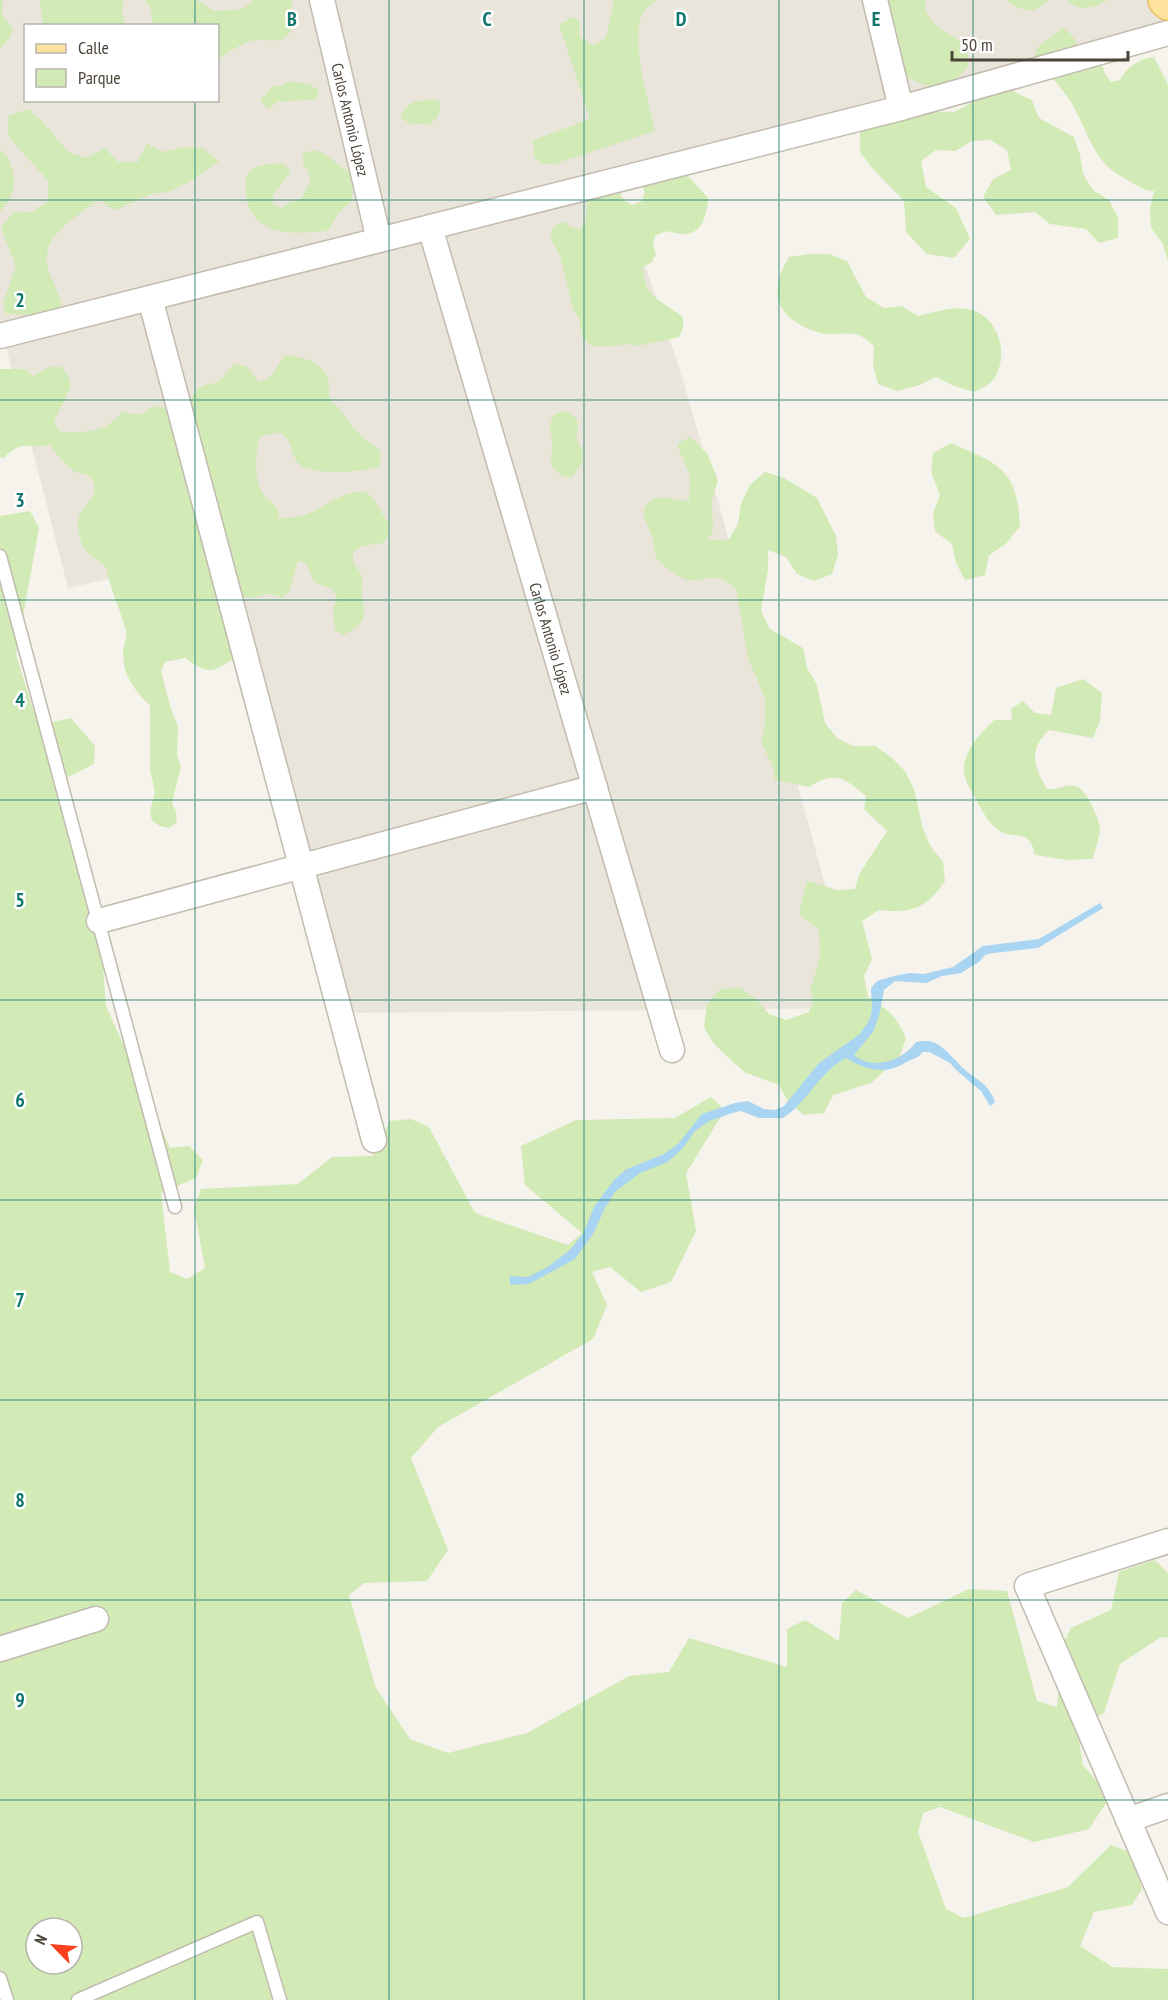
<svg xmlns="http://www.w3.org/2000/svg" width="1168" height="2000" font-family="'PT Sans Narrow',sans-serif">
  <rect width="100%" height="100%" fill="#f6f3ec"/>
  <!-- residential -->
  <path fill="#eae5da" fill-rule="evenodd" d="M0,0h1168v35l-552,142 67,203 75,261 101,367 -515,5 -124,-459 -152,34 -63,-245h-5zM26,26h192v74h-192z"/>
  <!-- green -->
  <g fill="#d2eab5" fill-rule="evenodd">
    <path d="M0,0h3l-1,15 11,14 -4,10 -9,10z"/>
    <path d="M40,0h84l-2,7 2,18h-81z"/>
    <path d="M145,0h51l17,10 10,1 20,-2 11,-9h39c-4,11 3,22 -3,32 -9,14 -22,6 -35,8 -13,2 -27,13 -37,20v-34l-65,-1 -3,-18z"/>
    <path d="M613,0h43c-3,3 -9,6 -11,9 -17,23 4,94 10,122l-101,33h-13l-7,-7 -1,-17 57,-21 -31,-95 15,-7 5,4 1,16 12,8c17,-5 14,-10 18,-26 1,-7 4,-12 3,-19z"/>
    <path d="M885,0h40c-1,26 24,33 42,45l1,20 -5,8 -8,6 -17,8 -11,-1 -22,-9z"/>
    <path d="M1007,0h43c-20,14 -19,13 -41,3z"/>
    <path d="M1066,0h42c-16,9 -26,12 -42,0z"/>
    <path d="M1062,28l8,5 11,16 18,5 6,20 6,8 9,-2c7,-13 18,-21 34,-23l14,28v177l-5,-18 -12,-16 -1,-20 4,-17c-10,0 -16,-5 -25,-10 -5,-3 -11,-6 -16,-10 -24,-18 -29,-52 -46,-75 -10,-14 -23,-25 -33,-39l4,-10z"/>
    <path d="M291,81l19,4 8,5v9l-41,3 -8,7 -9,-8 12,-15h10z"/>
    <path d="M1013,91l19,9 7,18 35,19 6,18 3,19 10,16 16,10 9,17v21l-19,5 -13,-14 -36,-5 -15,-12 -39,3 -13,-18 10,-18 18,-9 -4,-20 -17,-10 -18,1 -17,10 -19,-1 -15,11 5,26 30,21 14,31 -16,19 -27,-4 -21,-22 -2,-31 -32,-33 -12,-16v-20l15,-10 40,-11 39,1 38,-20z"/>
    <path d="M431,99l9,3c1,11 -2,17 -12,23l-19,-2 -9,-5c8,-19 13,-15 31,-19z"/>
    <path d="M28,109l15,13 25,30 18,6 19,-10 13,14h20l9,-19 16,9 20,-5 20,1 16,13 -30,21 -18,9 -20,3 -36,16 -16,-10c-24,18 -62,36 -50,72 5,12 10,23 14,36l-18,8 -39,-2 -3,-10 13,-38 -15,-38 12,-15 19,-1 16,-10v-21l-40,-45v-20z"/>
    <path d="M0,150c11,7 17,28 13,40 -2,9 -8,15 -13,22z"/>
    <path d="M314,150l10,4 25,18 4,19 -1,9 -14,14 -10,17c-20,1 -42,5 -60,-4 -15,-8 -23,-20 -22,-37 0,-4 -1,-10 1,-14 6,-13 25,-13 37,-12l7,7 -18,24v10l9,3 8,-6 11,-3 9,-17 -1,-11 -6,-7v-10z"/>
    <path d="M678,171l9,4 21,23c0,14 -6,38 -25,36 -15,-1 -13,-6 -28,2l-2,9 3,9 -4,8 -9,5c-1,30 21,35 40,50v11l-4,9 -41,9 -9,-2 -30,3 -9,-2 -7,-7 -5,-21 -5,-8 -13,-53 -10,-18 3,-10 10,-7 8,6 9,2 6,-8 1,-21 26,-17 11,17 8,5 10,-4 3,-9 -4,-9z"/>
    <path d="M809,254h20l18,7 19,36 18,11 18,-2 16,10c18,-4 42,-13 59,-4 24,11 32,47 16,68 -4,5 -13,9 -19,12l-20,-6 -18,-9 -19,9 -20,5 -19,-7 -5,-19 1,-19c-5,-4 -10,-9 -15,-11 -13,-4 -29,2 -42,-3 -41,-14 -50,-39 -28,-75z"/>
    <path d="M285,355c12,0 30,6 38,15 10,8 3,21 8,30 1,3 4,5 6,7 9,9 15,20 24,29 11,11 25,9 18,31 -15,5 -68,9 -80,-3 -10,-11 -4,-22 -19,-32l-21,5c-3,17 -6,43 5,58 9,11 13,5 15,23 10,0 19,-1 28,-4 15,-5 45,-30 61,-20 7,4 15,22 21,30l-1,11 -5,8 -20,3 -10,5v10l10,17c-7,29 17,39 -20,57l-8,-5 -2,-20 4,-11 -4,-10 -19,-7 -8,-19 -8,-2 -8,29 -8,8c-11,-6 -15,-4 -25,-1 -6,2 -15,-1 -22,-1v61c-21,16 -27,18 -50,1l-20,4 -4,9 10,38 7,18 -1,29 4,10 -9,37 4,9 1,10 -8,6 -9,-2 -8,-5 -2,-10 5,-19 -5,-22v-64c-15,-16 -27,-29 -27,-53 0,-8 5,-15 3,-23 -6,-21 -16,-41 -20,-63 -7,-7 -16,-10 -21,-18 -7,-11 -11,-29 -2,-40 6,-8 17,-15 9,-29 -4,-6 -10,-6 -16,-8 -12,-6 -18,-17 -26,-27 -20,3 -31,-5 -46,13l-4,-1v-88h25l8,7 17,-9h12l6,9 3,10 -17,36 5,9c13,2 37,2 49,-6 5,-3 10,-9 15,-13l17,3 8,-6 10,-3 10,4 20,-1c2,-9 6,-20 16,-24 6,-2 9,0 14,-4 9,-6 7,-10 18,-17l10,2 13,16c18,-4 15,-14 26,-27z"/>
    <path d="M565,411c22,11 8,16 13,32 1,3 4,5 5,8 2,10 -5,18 -11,26h-8c-19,-13 -11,-16 -12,-35 0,-13 -6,-15 3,-28z"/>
    <path d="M690,437l17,16 11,27 -6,20 1,31 -5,8 20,2 10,-17 3,-20 9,-19 15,-13 19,6 33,20 19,38 2,19 -6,19 -18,7 -17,-7 -11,-17 -18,-7v20l-7,41 9,18 33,19 4,20 10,17 8,38 12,15 16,8h22l16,11 14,14 9,18 9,40 8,18 12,15 2,19c-18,27 -34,33 -66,29l-17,11 10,38 -8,17 4,21c21,13 28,18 38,42l-7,19 -28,25 -38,12 -9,18 -20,2 -15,-12 -10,-18 -35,-13 -30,-28 -10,-17 3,-22 13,-16 20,-1 16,11 13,15 17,6 23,-8 4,-13 -3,-8 10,-34 -1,-27 -20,-16 8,-33 30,9 18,-1 5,-16 27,-42 -23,-22 2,-13c-21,-18 -32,-26 -57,-9l-34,-7 -3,-15 -11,-23 4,-17v-27l-17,-40 -12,-70c-5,-3 -11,-7 -16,-9 -10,-4 -23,3 -33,1 -6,-1 -27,-16 -30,-22 -4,-6 -2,-15 -5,-22 -5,-14 -16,-27 1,-36 13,-7 23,2 36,1l1,-24 -13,-33z"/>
    <path d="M951,443c49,22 66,25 69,83l-14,18 -17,11 -4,20 -20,5 -9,-17 -4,-19 -17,-13 -2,-18 7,-18 -9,-23 2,-19z"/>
    <path d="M30,511l9,17 -23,127 18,57 15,11 22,-5 24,28 -1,18 -34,17 40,143 6,82 64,142 19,-2 14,14 -7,18 -35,15 9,79 17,7 18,-11 -11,-60 7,-19 97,-5 34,-27 40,-1 18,-35 21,-2 18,8 46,86 93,32 14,-12 -57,-48 -4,-39 55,-26 99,-2 36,-21 14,13 -39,63 10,58 -25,51 -30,10 -31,-25 -18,5 15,33 -14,34 -155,88 -27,31 37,92 -21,31 -63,2 -15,12 27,93 34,51 38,14 79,-20 102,-57 40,-4 20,-34 98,29v-38l18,-9 34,21 3,-38 14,-13 52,28 61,-29 38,2 30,110 20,6 5,-61 9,-18 40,-18 8,-38 36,-12 13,13v65l-7,-1 -41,27 -16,49 -27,15 6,37 27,32 -21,32 -55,13 -94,-35 -17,6 -5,19 28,77 18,9 104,-31 43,-42 21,8 10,36 -10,16 -38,7 -14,34 32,21 56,2v31h-1168v-1484zM36,1928h36v36h-36z"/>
    <path d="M1083,679l19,14 -2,28 -7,17 -44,-8c-21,20 -15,37 -2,59 12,1 19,-5 28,-3 11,1 25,34 25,44 -1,9 -5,20 -7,29l-25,1 -33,-5c-5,-27 -19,-15 -35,-24 -11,-7 -17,-19 -23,-30 -4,-8 -13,-20 -13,-30 -1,-20 17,-38 30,-51h18l-1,-11 12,-8 12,12 16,2 5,-27z"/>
  </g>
  <!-- water -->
  <path fill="#a9d4f2" d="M1100,903l3,5 -65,40 -45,5 -8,2 -6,7 -18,11 -19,3 -16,7 -31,-2 -11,9 -5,26 -6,16 -19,23c18,16 49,6 62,-13 7,-1 13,-2 19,1 10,5 17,14 25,22 14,15 27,15 35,37l-5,4 -9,-15 -25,-21 -6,-7 -21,-11h-6c-5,6 -10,7 -17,10 -21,14 -40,8 -60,-4 -27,14 -38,44 -63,60h-24l-18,-7 -9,2 -23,8 -14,10 -12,17 -15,14 -28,11 -25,19 -10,16 -12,26 -18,25 -46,25 -19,1v-9l18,1 21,-11 21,-16 14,-18 10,-25 20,-27 11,-10 39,-16 14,-10 24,-30 33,-11 13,-2 16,8 11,1 9,-4 35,-43 41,-29 10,-15 2,-11 -1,-20 6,-7 17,-5 16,-3 14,1 29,-7 30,-21 56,-7z"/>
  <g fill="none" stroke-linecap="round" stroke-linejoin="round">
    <!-- service casing -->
    <g stroke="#c2bbae" stroke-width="15">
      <g id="service">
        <path d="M0,556l175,651"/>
        <path d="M0,1978l7,22"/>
        <path d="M78,2000l179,-78 23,78"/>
      </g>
    </g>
    <!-- minor casing -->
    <g stroke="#c2bbae" stroke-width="27">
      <g id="minor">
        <path id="s1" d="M322,0l57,240"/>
        <path d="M875,0l26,108"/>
        <path id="s2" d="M430,227l242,823"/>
        <path d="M150,298l224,842"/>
        <path d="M0,336l901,-228 267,-75"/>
        <path d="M99,921l496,-134"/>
        <path d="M1168,1541l-141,45 141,326"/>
        <path d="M0,1649l96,-30"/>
        <path d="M1128,1820l40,-14"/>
      </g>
    </g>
    <!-- primary casing -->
    <g stroke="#e6c16a" stroke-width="36">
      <path id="primary" d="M1165,0l3,3"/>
    </g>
    <!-- service -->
    <use href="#service" stroke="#fff" stroke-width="12"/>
    <!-- minor -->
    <use href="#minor" stroke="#fff" stroke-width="24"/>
    <!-- primary -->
    <use href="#primary" stroke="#ffe39c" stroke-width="33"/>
  </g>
  <!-- grid -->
  <path fill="none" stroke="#0f766e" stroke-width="1.5" stroke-opacity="0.55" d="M195,0v26M389,0v2000M584,0v2000M779,0v2000M973,0v2000M195,100v1900M0,200h1168M0,400h1168M0,600h1168M0,800h1168M0,1000h1168M0,1200h1168M0,1400h1168M0,1600h1168M0,1800h1168"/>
  <g text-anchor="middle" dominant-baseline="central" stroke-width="5" stroke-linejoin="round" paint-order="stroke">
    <!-- street labels -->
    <g font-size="16" fill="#4b4439" stroke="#fff">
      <text stroke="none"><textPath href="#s1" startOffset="123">Carlos Antonio López</textPath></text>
      <text stroke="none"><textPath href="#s2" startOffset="429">Carlos Antonio López</textPath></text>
    </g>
  </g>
  <g font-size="20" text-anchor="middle" font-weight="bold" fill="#0f766e" stroke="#fff" stroke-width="5" stroke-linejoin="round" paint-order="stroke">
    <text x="292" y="26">B</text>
    <text x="487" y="26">C</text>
    <text x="681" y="26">D</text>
    <text x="876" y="26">E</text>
    <text x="20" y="307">2</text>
    <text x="20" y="507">3</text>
    <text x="20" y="707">4</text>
    <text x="20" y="907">5</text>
    <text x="20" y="1107">6</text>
    <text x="20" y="1307">7</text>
    <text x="20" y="1507">8</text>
    <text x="20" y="1707">9</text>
  </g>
  <!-- legend -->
  <rect x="24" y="24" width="195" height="78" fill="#ffffff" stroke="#b7b4b0" stroke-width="1.5"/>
  <rect x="36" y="44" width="30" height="9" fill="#ffe39c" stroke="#b7b4b0" stroke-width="1.5"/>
  <text x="78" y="54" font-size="18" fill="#4b4439">Calle</text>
  <rect x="36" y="69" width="30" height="18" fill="#d2eab5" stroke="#b7b4b0" stroke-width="1.5"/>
  <text x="78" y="84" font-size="18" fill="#4b4439">Parque</text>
  <!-- north arrow -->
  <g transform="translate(54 1946) rotate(295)"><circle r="28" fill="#ffffff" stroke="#b7b4b0" stroke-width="1.5"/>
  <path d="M0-4.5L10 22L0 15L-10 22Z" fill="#fc3f1d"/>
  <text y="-9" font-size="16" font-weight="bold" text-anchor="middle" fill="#4b4439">N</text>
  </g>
  <!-- scale -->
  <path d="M952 51v9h176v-9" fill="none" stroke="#4b4439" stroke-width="3"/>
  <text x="961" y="51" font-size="18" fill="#4b4439" stroke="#ffffff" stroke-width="4.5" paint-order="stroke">50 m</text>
</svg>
